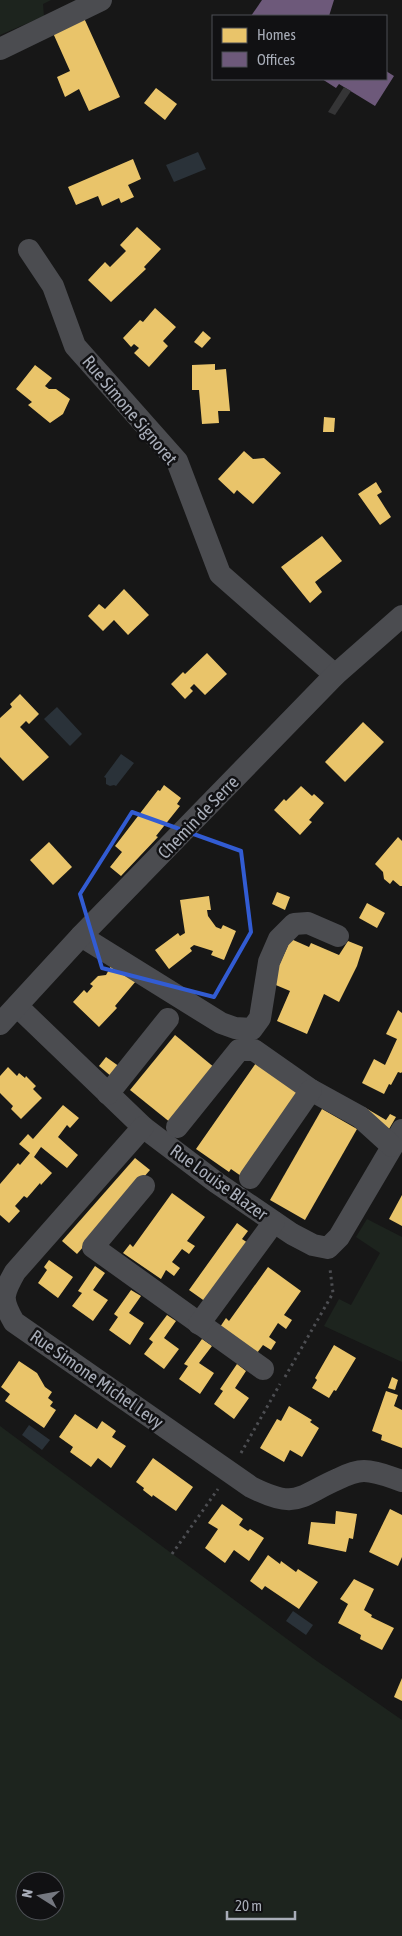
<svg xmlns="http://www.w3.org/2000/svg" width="402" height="1936" font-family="'Asap Condensed',sans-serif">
  <rect width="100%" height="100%" fill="#171717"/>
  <!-- green -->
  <g fill="#1d241e" fill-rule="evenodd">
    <path d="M0,0h51l-8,4 1,12 -44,19z"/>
    <path d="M367,1219l35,18v125l-78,-36 15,-27 12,6 29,-52 -24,-16z"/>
    <path d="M0,1426l314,233 88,61v216h-402zM25,1881h30v30h-30z"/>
  </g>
  <!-- water -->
  <g fill="#2a3239">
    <path d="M198,152l8,17 -32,13 -8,-17z"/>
    <path d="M57,707l25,27 -12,12 -26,-27z"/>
    <path d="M121,754l13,9 -18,23 -2,-1 -4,1 -4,-2v-6l-2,-1z"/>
    <path d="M29,1425l21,15 -8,10 -20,-15z"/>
    <path d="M293,1611l20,14 -7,10 -20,-14z"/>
  </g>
  <!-- homes -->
  <g fill="#e9c46a">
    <path d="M84,18l36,79 -31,14 -10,-22 -14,8 -8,-20 13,-6 -17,-38z"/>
    <path d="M156,88l21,16 -12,16 -21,-17z"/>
    <path d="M133,159l8,20 -13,6 6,12 -13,6 -2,-5 -17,8 -4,-10 -22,9 -8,-18z"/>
    <path d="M137,227l24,22 -17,18 2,2 -35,33 -23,-22 17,-18 5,5 16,-16 -6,-6z"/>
    <path d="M155,308l21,19 -13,14 5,5 -19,21 -15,-14 5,-5 -5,-4 -3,3 -8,-9 17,-18 3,2z"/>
    <path d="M203,331l8,7 -9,10 -8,-6z"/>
    <path d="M215,364v6l11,-1 4,42h-12l1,12 -17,1 -3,-34h-7v-25z"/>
    <path d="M35,365l17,13 -7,8 4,3h7l14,10 -7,15 -13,9 -22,-18 4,-3 -16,-13z"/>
    <path d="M324,417l11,1 -1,14h-11z"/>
    <path d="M244,451l9,8 11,-1 17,15 -28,31 -16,-14 -3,4 -16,-15z"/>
    <path d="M376,482l6,10 -5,3 14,22 -11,8 -22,-31z"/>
    <path d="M322,536l20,25 -27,21 7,10 -12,11 -29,-36z"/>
    <path d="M124,589l25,26 -21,20 -14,-15 -11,11 -15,-15 11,-12 6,5z"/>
    <path d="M207,653l20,21 -22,21 -11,-11 -4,4 3,3 -8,8 -14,-15 12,-12 2,2z"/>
    <path d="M20,694l19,20 -10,10 -3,-3 -6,6 29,30 -26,24 -23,-24v-39l12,-11 -2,-3z"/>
    <path d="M363,722l21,20 -39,40 -20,-20z"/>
    <path d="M164,785l17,13 -4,6 3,2 -24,30 2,1 -37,39 -11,-9 12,-15 -7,-6 43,-56 2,1z"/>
    <path d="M301,786l11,10 2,-2 10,9 -15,17 3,2 -12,13 -26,-25 10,-11 2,2z"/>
    <path d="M398,837l4,4v45h-2l-7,-6 -3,4 -6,-5 -1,-7 -8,-8z"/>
    <path d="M49,842l23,25 -19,18 -23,-25z"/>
    <path d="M277,892l13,5 -5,13 -13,-6z"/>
    <path d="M209,896l2,14h-4l1,6 8,11 5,2 2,-4 13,6 -12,29 -13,-5 2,-4 -19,-6 -4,3 2,3 -23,18 -14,-19 23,-17 2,3 5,-3 -5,-33z"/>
    <path d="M367,903l18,10 -8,15 -18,-10z"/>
    <path d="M291,939l18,8 2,-4 28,12 9,-14 15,6 -6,19 -18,36 -15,-8 -17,40 -30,-13 13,-30 -19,-8z"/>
    <path d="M111,966l25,15 -21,25 2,2 -18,19 -26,-25 11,-12 3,3 6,-7 -3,-2 8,-8 8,-1z"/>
    <path d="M398,1010l4,3v59l-1,1 -3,-1 -7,13 -2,-1 -5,10 -22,-11 12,-24 11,6 12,-26 -11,-5z"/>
    <path d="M175,1035l40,33 -44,55 -41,-33z"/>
    <path d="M106,1057l14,10 -8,10 -13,-11z"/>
    <path d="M256,1063l43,30 -58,83 -10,-7 -2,3 -33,-23z"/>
    <path d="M8,1067l9,9 2,-3 6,5 1,-2 10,10 -3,3 9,9 -21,21 -10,-10 2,-3 -13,-13v-17z"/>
    <path d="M63,1105l16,13 -9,10 -3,-3 -9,12 20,18 -11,13 -26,-21 -7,10 18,16 -11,12 -1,-2 -13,15 -3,-2 -9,10 5,5 -11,12 -9,-8v-31l18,-21 2,2 10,-12 -11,-9 9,-10 5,5z"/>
    <path d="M364,1107l22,13 4,-6 6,3 -7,12z"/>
    <path d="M322,1109l35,20 -52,91 -35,-20z"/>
    <path d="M135,1158l15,12 -73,84 -15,-13z"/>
    <path d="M172,1193l33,24 -18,24 8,5 -6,8 -7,-5 -10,13 8,6 -6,8 -8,-6 -5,9 -38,-26 7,-9 3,3z"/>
    <path d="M402,1195v31l-13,-7z"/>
    <path d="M237,1223l11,8 -6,8 6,4 -42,59 -17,-12z"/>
    <path d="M49,1260l24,17 -15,21 -20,-15 9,-13 -3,-3z"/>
    <path d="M95,1266l10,7 -12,17 15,10 -15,21 -21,-15 10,-13 -4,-2z"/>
    <path d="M268,1267l33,24 -17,24 8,5 -6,9 -8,-6 -9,14 7,5 -5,8 -8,-5 -6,8 -37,-26 6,-9 3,3z"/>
    <path d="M131,1290l10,6 -12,17 15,10 -14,22 -21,-15 9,-13 -4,-3z"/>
    <path d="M167,1315l9,6 -12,17 15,11 -15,20 -20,-15 9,-12 -4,-3z"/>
    <path d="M202,1339l10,7 -13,17 15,10 -14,21 -21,-15 9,-13 -4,-2z"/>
    <path d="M334,1345l22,13 -20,33 -2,-1 -5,8 -17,-10 5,-8 -2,-2z"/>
    <path d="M19,1361l18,12 8,14 7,5 -4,6 5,4 -3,4 6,4 -12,18 -39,-27 5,-7 -9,-7z"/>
    <path d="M237,1364l9,7 -11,17 14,10 -15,21 -20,-15 9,-13 -3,-2z"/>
    <path d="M392,1377l6,3 -3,10 -7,-2z"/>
    <path d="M386,1391l12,4 -4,11 8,4v38l-21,-8 1,-5 -10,-4z"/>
    <path d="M289,1406l23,14 -2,2 9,6 -17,29 -12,-7 -6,12 -24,-14 17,-29 4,2z"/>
    <path d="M75,1414l22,15 5,-8 14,10 -4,6 14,9 -15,22 -13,-10 -7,9 -21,-15 3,-5 -14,-10z"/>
    <path d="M153,1458l40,29 -17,24 -23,-16 -1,2 -9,-7 1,-2 -8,-6z"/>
    <path d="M222,1504l21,15 -4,6 9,6 2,-2 14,9 -15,23 -15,-11 -9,13 -20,-15 13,-19 -10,-6z"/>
    <path d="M390,1509l12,6v42l-4,9 -29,-14z"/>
    <path d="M336,1511l21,3 -4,25 -4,-1 -3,14 -38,-8 3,-22 24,2z"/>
    <path d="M268,1555l12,9 1,-3 15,11 2,-3 20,13 -19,27 -34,-23 -3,4 -12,-9z"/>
    <path d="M354,1579l20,10 -10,21 8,5 -1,2 23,11 -12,22 -22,-11 1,-4 -23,-12 10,-19 -8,-5z"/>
    <path d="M402,1678v23l-8,-4z"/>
  </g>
  <!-- offices -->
  <g fill="#6d597a">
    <path d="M262,0h72l-5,16h-78z"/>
    <path d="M386,71l8,5 -19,30 -36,-22 -3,4 -14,-9h64z"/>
  </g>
  <!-- building -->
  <path fill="#353536" d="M344,87l7,4 -16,24 -7,-3z"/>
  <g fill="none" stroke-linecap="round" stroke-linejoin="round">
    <!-- path -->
    <g stroke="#4d4e52" stroke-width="3" stroke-dasharray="2.5 4" stroke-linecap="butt">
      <path d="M285,1377l48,-84 -3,-24"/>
      <path d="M241,1453l39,-69"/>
      <path d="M172,1554l46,-65"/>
    </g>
    <!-- minor -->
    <g stroke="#4b4c50" stroke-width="22">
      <path d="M0,49l101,-49"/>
      <path d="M29,250l24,36 22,60 102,115 43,113 115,101"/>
      <path d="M81,936l140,87 14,5 17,1 8,-11 9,-56 10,-23 15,-15 14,-1 30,13"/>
      <path d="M17,1006l126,121 74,56 75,51 21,11 15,3 11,-11 63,-107"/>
      <path d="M0,1024l81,-88 254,-261 67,-59"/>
      <path d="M108,1094l60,-75"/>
      <path d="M143,1127l-128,145c-13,23 -14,27 -1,50l237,165c46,23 46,10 87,-8 8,-4 18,-8 26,-8 13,0 26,6 38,10"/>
      <path d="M177,1127l62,-77h15l57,40 49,27 32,29"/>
      <path d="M250,1178l61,-88"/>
      <path d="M144,1186l-51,61 170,122"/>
      <path d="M199,1324l75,-102"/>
    </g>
  </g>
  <!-- marked area -->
  <path fill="none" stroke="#325cd3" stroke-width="4" stroke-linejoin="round" d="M132,812l109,39 10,81 -37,65 -112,-29 -22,-74z"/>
  <g text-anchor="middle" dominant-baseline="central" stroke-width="5" stroke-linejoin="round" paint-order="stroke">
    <!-- street labels -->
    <g font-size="18" fill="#a8adb8" stroke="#111113">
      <text transform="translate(130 410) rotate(50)">Rue Simone Signoret</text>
      <text transform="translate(198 817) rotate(-46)">Chemin de Serre</text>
      <text transform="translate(219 1182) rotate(36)">Rue Louise Blazer</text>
      <text transform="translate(97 1379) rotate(35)">Rue Simone Michel Levy</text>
    </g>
  </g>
  <!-- legend -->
  <rect x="212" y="15" width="175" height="65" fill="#111113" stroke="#4d4f55"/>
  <rect x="222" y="28" width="25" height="15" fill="#e9c46a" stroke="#4d4f55"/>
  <text x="257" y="40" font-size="15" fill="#a8adb8">Homes</text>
  <rect x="222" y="52" width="25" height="15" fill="#6d597a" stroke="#4d4f55"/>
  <text x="257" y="65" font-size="15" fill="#a8adb8">Offices</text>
  <!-- north arrow -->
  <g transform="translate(40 1896) rotate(281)"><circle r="24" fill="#111113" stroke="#4d4f55"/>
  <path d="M0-4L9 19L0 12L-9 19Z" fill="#757880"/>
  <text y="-8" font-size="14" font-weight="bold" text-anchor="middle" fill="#a8adb8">N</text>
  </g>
  <!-- scale -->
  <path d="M227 1911v8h68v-8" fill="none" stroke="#a8adb8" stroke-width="2.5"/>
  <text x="235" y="1911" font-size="15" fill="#a8adb8" stroke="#111113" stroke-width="4" paint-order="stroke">20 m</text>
</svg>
